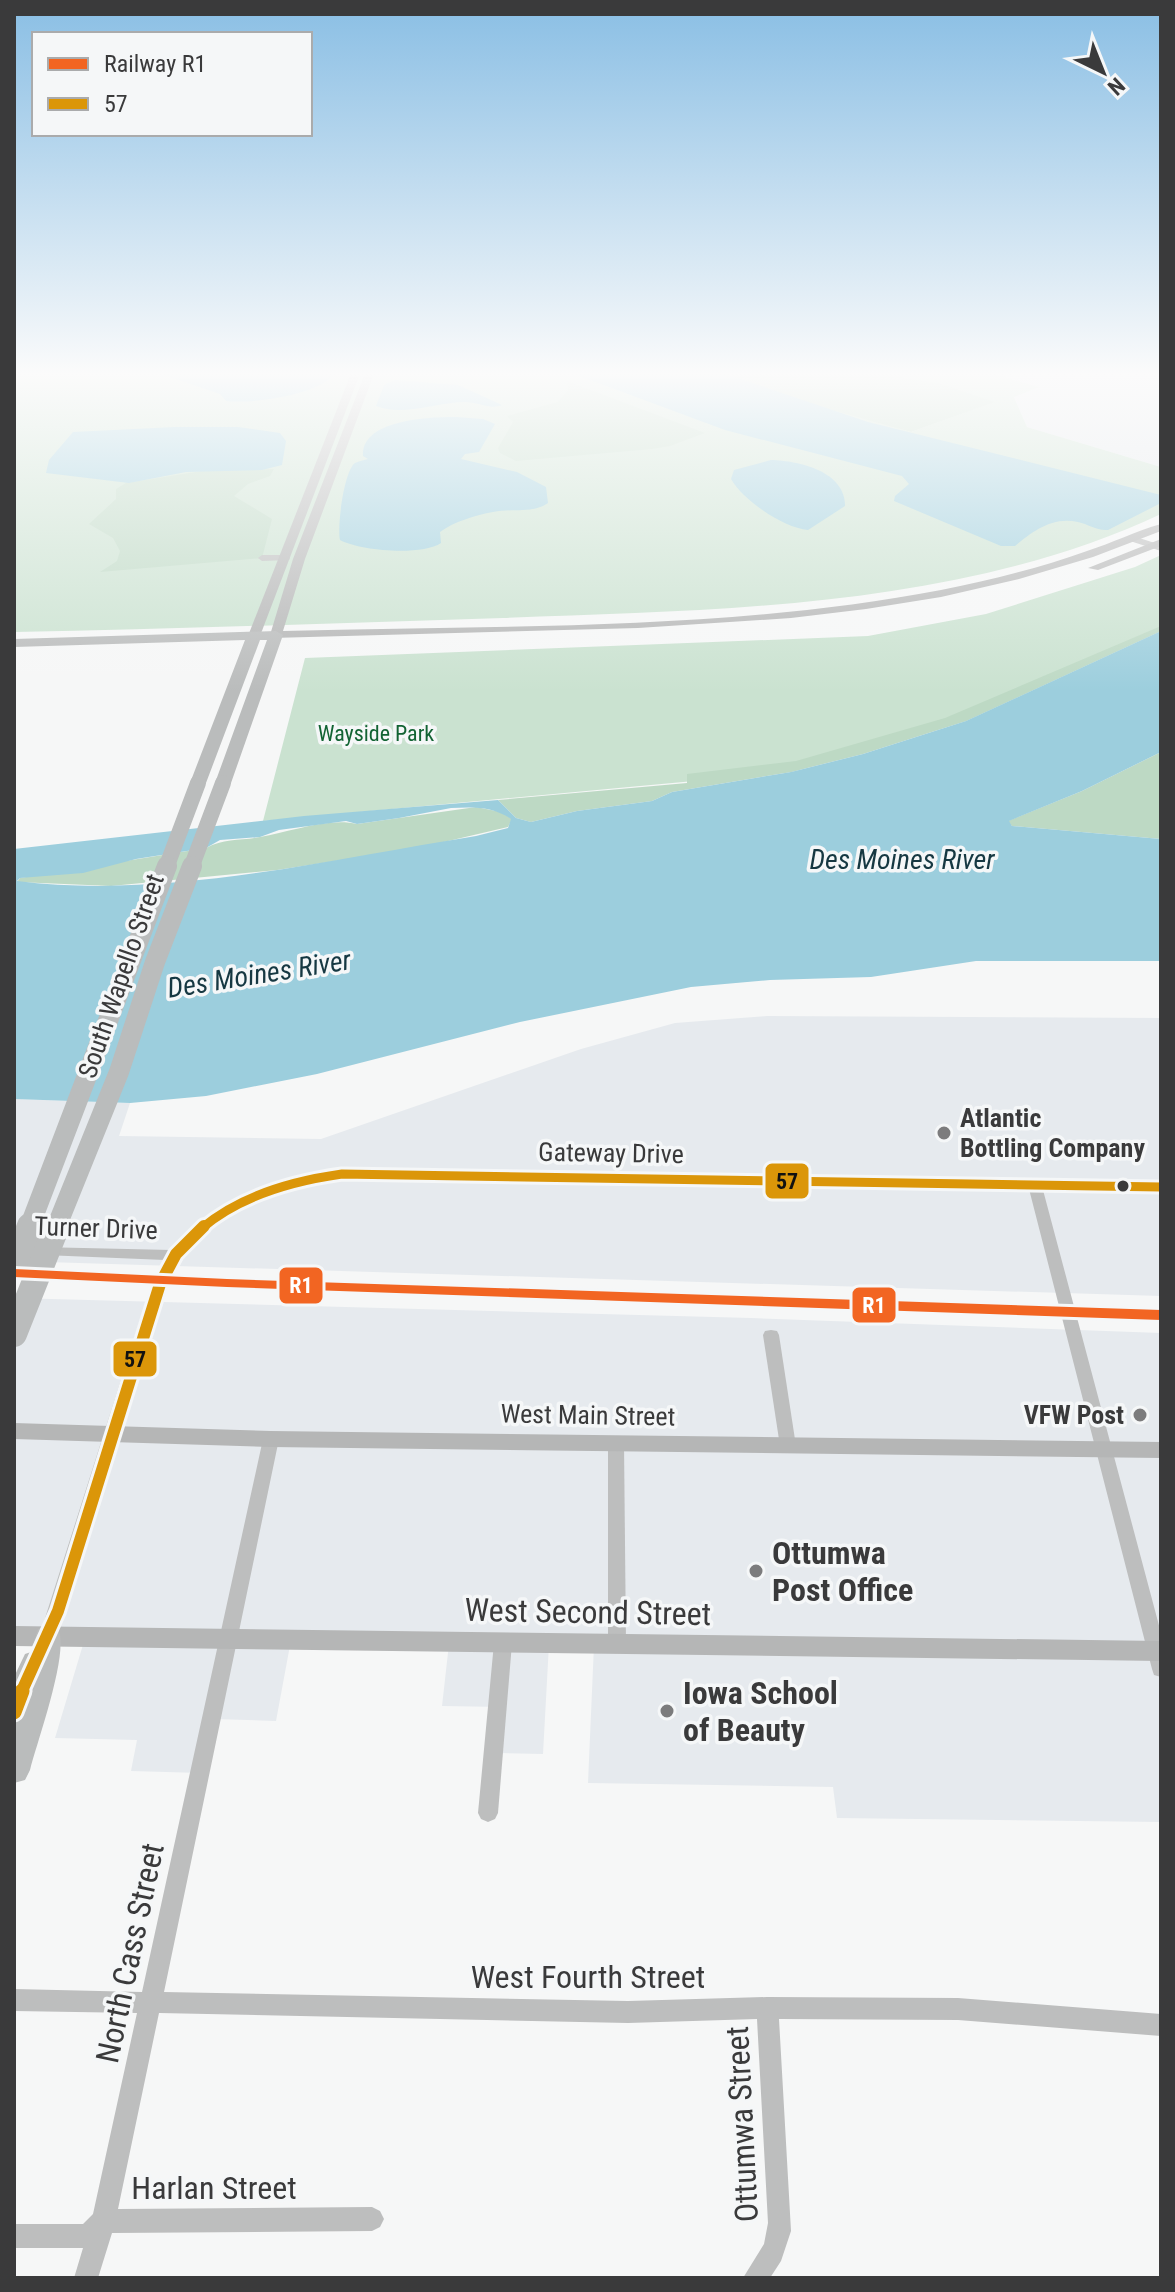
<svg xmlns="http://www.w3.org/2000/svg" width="1175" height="2292" font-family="'Roboto Condensed',sans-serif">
  <rect width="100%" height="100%" fill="#f6f7f7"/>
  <!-- built -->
  <g fill="#e6eaee">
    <path d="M983,371h178v96l-134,-40 -13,-31 24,-9z"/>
    <path d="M767,1016l394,2v278l-1147,-35v-162l116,4 -11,33 202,3 260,-90 94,-26z"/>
    <path d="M14,1298l737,20 410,15v489l-324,-4 -4,-31 -245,-4 6,-138 -45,-1 -6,110 -43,-1 3,-46 -61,-1 7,-62 -158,-4 -15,81 -63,-2 -12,54 -70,-2 6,-31 -82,-2 30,-100 -71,-2z"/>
  </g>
  <!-- green -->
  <g fill="#cae2d0">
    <path d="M14,371h705l192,61 83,-30 -54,-19 -35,-5 -9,-7h87l56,16 -25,10 13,30 134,40v47c-200,94 -440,96 -658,104 -163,5 -326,11 -489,14z"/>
    <path d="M1161,555v76l-195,90 -175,51 -528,49 42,-163 563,-22 118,-22 149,-47z"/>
  </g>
  <!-- forest -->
  <g fill="#bdd9c4">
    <path d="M717,371h179l9,7 35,5 55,19 -84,30 -93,-26z"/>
    <path d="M567,381l138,52 -35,13 -18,3 -136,12 -16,-8 -2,-5 15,-26 -6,-6 51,-14 10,-12z"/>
    <path d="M274,469l-4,7 -22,8 -14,12 38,23 -10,39 -162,14 17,-11 3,-10 -7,-13 -24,-14 27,-25v-10l10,-6 76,-12z"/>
    <path d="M1161,626v5l-195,90 -103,33 -72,18 -119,20 -20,9 -75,10 -46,11 -15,-4 -18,-18 189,-17v-9l109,-13 149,-43z"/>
    <path d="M1161,752v87l-149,-13 -4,-5 74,-30z"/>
    <path d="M476,807l25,5 11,7 -4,8 -94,22 -137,21 -166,16 -94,-4 3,-4 186,-30c18,-10 34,-7 54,-11 29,-5 69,-20 97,-13z"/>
  </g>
  <!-- water -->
  <g fill="#9ccedd" fill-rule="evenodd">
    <path d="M165,371h172c-14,24 -85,33 -111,30l-6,-7 -59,-20z"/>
    <path d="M566,371h151l151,51 293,73v8l-53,27c-11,1 -20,-6 -30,-8 -26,-6 -46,10 -63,24h-14l-107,-45 1,-5 14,-12 -7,-8 -177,-46z"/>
    <path d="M395,380l63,5 44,20c-11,5 -24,-3 -37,-3 -27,0 -63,15 -89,4l8,-21z"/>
    <path d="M456,417l27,2 12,5 -16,28 -14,2 -4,5 56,13 29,15 2,16c-16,11 -37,5 -55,9 -17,3 -40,10 -53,20l1,11c-19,13 -81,8 -101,-3 -3,-14 4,-69 15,-77 4,-2 9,-3 13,-4l-5,-3c-2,-37 68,-39 93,-39z"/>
    <path d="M175,427h63l42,6 6,8 -4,24 -20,5 -76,2 -57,11 -83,-10 3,-13 24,-28z"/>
    <path d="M771,460c28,1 74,11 74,46l-37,24c-25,-2 -65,-30 -77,-51l3,-9z"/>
    <path d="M1161,631v121l-79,39 -73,30 3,5 149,13v122h-185l-105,16 -101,3 -79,7 -171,35 -203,52 -111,22 -76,7 -116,-4v-250l290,-33 194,-16 18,18 15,4 46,-11 75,-10 20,-9 119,-20 72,-18 103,-33zM451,808c22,-1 41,-2 60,11l-3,9 -32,8c-146,23 -310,64 -459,45l3,-3 63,-5 53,-14 70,-11 14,-8 40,-3 19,-7 67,-9 11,3 42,-6z"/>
  </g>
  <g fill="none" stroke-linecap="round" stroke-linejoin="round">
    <!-- minor -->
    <g fill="#bdbebe" fill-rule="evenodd">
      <path d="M1133,536l28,9v6l-31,-10v-4z"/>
      <path d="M286,555l4,3 -1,2 -27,1 -4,-3 4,-3z"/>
      <path d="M342,1170l819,12v10l-118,-2 118,443v44l-7,-2 -2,-6 -123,-480 -687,-11c-66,10 -139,34 -171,98l-48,146 -66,215 -2,5 -7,3 -7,-3 -2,-5 107,-336 19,-41 -121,-5 -7,-5 2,-3 132,3c46,-51 105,-71 171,-80z"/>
      <path d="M771,1330l6,1 2,4 17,111 -2,4 -6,2 -6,-2 -2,-4 -17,-111 2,-4z"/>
      <path d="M271,1433l6,2 2,4 -115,553 464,9 139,-4 191,1 203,16v22l-203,-16 -179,-1 12,212 -10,30 -11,17h-27l21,-34 4,-21 -11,-204 -129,4 -469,-10 -41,196 254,-2 8,4 4,8 -4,8 -8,4 -260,2 -14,45h-24l9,-30h-69v-24h69l10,-10 44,-201 -123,-2v-22l128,3 121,-553 2,-4z"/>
      <path d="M616,1437l6,2 2,4 2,201 -2,5 -7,3 -7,-3 -2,-5v-201l2,-4z"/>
      <path d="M503,1635l7,3 2,5 -14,170 -3,6 -7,3 -7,-3 -3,-6 16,-170 2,-5z"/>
    </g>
    <!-- major -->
    <g fill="#b5b6b6" fill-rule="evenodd">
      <path d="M352,371h9l-101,265 -10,3 -2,-3z"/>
      <path d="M366,371h9l-70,188 -22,72c219,-6 443,0 658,-41 49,-10 99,-22 146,-39 25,-8 49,-20 74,-27v7l-68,26 -74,22 -78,18 -75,12 -75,9 -153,10 -366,10 -2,-3 23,-76z"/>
      <path d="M1161,539v7l-63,24 -10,-2z"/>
      <path d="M14,1423l257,8 890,11v16l-890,-11 -257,-8z"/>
      <path d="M14,1626l1147,15v20l-1147,-15z"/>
    </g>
    <!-- highway -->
    <g fill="#babcbc" fill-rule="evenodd">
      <path d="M276,631l7,4 -52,148 -8,5 -8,-5 52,-143h-7l-54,143 -8,5 -8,-5 55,-143 -231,7v-8z"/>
      <path d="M48,1625l10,4c12,22 -21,113 -28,141l-5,10 -11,3v-106l11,-23 6,-2 7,-23z"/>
    </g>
    <!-- rail -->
    <path stroke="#b5b6b6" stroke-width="5" stroke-dasharray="12 12" stroke-linecap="butt" d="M1095,1312l66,-2"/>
    <!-- highway-bridge-far2 -->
    <g stroke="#babcbc" stroke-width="16">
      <path d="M166,868l32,-85"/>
      <path d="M191,868l32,-85"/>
    </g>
    <!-- highway-bridge-far1 -->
    <g stroke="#babcbc" stroke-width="20">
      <path d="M29,1228l138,-362"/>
      <path d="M56,1228l63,-156 36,-110 37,-96"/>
    </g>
    <!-- highway-bridge -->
    <g stroke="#babcbc" stroke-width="26">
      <path d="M14,1267l16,-41"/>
      <path d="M14,1334l43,-108"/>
    </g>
    <!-- bus-1-far2 casing -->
    <g stroke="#f5f7f8" stroke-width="15">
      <path id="bus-1-far2" d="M202,1228c39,-33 90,-47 140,-54l819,13"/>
    </g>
    <!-- bus-1-far1 casing -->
    <g stroke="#f5f7f8" stroke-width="18">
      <path id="bus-1-far1" d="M21,1693l37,-82 102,-327 16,-30 28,-28"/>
    </g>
    <!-- bus-1 casing -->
    <g stroke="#f5f7f8" stroke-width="21">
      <path id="bus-1" d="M14,1712l8,-21"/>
    </g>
    <!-- bus-1-far2 -->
    <use href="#bus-1-far2" stroke="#db9609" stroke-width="9"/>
    <!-- bus-1-far1 -->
    <use href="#bus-1-far1" stroke="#db9609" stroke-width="12"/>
    <!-- bus-1 -->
    <use href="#bus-1" stroke="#db9609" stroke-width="15"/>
    <!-- rail-1 casing -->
    <g stroke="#f5f7f8" stroke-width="6">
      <path id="rail-1" d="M14,1269l213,10 934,31v10l-934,-33 -213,-10z"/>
    </g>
    <!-- rail-1 -->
    <use href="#rail-1" fill="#f26522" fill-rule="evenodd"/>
  </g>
  <!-- sky -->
  <linearGradient id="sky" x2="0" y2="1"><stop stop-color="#89bee4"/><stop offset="0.54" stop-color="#fbfbfb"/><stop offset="1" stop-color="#fbfbfb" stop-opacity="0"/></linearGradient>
  <rect width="1175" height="692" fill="url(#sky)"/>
  <!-- markers -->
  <g fill="#7c7c7d" stroke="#f5f7f8" stroke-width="3">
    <circle cx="944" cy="1133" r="8"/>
    <circle cx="1140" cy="1415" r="8"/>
    <circle cx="756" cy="1571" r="8"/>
    <circle cx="667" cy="1711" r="8"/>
  </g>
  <circle fill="#3a3a3b" stroke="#f5f7f8" stroke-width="3" cx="1123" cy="1186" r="7"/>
  <g text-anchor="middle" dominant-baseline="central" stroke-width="7" stroke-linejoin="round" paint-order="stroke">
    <!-- far-park labels -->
    <g font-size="22" fill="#126333" stroke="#f5f7f8">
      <text x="376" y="733">Wayside Park</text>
    </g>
    <!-- street labels -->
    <g font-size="26" fill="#3a3a3b" stroke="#f5f7f8">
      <text transform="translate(121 976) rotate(-71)">South Wapello Street</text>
      <text transform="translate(611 1153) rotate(1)">Gateway Drive</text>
      <text transform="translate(96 1228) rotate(2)">Turner Drive</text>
      <text transform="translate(588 1415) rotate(1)">West Main Street</text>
    </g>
    <!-- poi labels -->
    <g font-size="26" font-weight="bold" fill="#3a3a3b" stroke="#f5f7f8" text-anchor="start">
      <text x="960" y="1118">Atlantic<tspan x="960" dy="30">Bottling Company</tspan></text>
      <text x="1124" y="1415" text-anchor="end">VFW Post</text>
    </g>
    <!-- water labels -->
    <g font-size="28" font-style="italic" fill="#163842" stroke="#f5f7f8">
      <text x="902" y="859">Des Moines River</text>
      <text transform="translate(259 974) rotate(-9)">Des Moines River</text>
    </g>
    <!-- near-poi labels -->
    <g font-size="32" font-weight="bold" fill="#3a3a3b" stroke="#f5f7f8" text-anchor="start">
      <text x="772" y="1553">Ottumwa<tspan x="772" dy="37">Post Office</tspan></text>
      <text x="683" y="1693">Iowa School<tspan x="683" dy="37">of Beauty</tspan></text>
    </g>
    <!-- near-street labels -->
    <g font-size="32" fill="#3a3a3b" stroke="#f5f7f8">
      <text transform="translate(588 1612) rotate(1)">West Second Street</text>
      <text transform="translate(130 1953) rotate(-78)">North Cass Street</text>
      <text x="588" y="1977">West Fourth Street</text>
      <text transform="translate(742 2124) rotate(-93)">Ottumwa Street</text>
      <text x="214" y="2188">Harlan Street</text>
    </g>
  </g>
  <g stroke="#f5f7f8" stroke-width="3">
    <rect x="764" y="1162" width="46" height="38" rx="8" fill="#db9609"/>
    <rect x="278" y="1266" width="46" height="39" rx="8" fill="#f26522"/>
    <rect x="851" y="1286" width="46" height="38" rx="8" fill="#f26522"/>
    <rect x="112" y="1340" width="46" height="38" rx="8" fill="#db9609"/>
  </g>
  <g font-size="22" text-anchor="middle" font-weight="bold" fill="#fff">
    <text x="301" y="1293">R1</text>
    <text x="874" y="1313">R1</text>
  </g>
  <g font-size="22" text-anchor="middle" font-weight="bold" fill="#111">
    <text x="787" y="1189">57</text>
    <text x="135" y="1367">57</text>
  </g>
  <!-- border -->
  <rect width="1175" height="2292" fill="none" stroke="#3a3a3b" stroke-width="32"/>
  <!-- legend -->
  <rect x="32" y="32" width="280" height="104" fill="#f5f7f8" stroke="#aaabac" stroke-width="2"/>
  <rect x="48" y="58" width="40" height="12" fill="#f26522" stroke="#aaabac" stroke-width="2"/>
  <text x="104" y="72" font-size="24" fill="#3a3a3b">Railway R1</text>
  <rect x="48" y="98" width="40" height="12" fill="#db9609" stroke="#aaabac" stroke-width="2"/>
  <text x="104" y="112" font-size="24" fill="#3a3a3b">57</text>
  <!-- north arrow -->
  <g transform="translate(1103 72) rotate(137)" stroke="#f5f7f8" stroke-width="6" paint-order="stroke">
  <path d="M0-6L14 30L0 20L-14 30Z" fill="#3a3a3b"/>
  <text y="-12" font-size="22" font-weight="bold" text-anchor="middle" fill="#3a3a3b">N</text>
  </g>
</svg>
